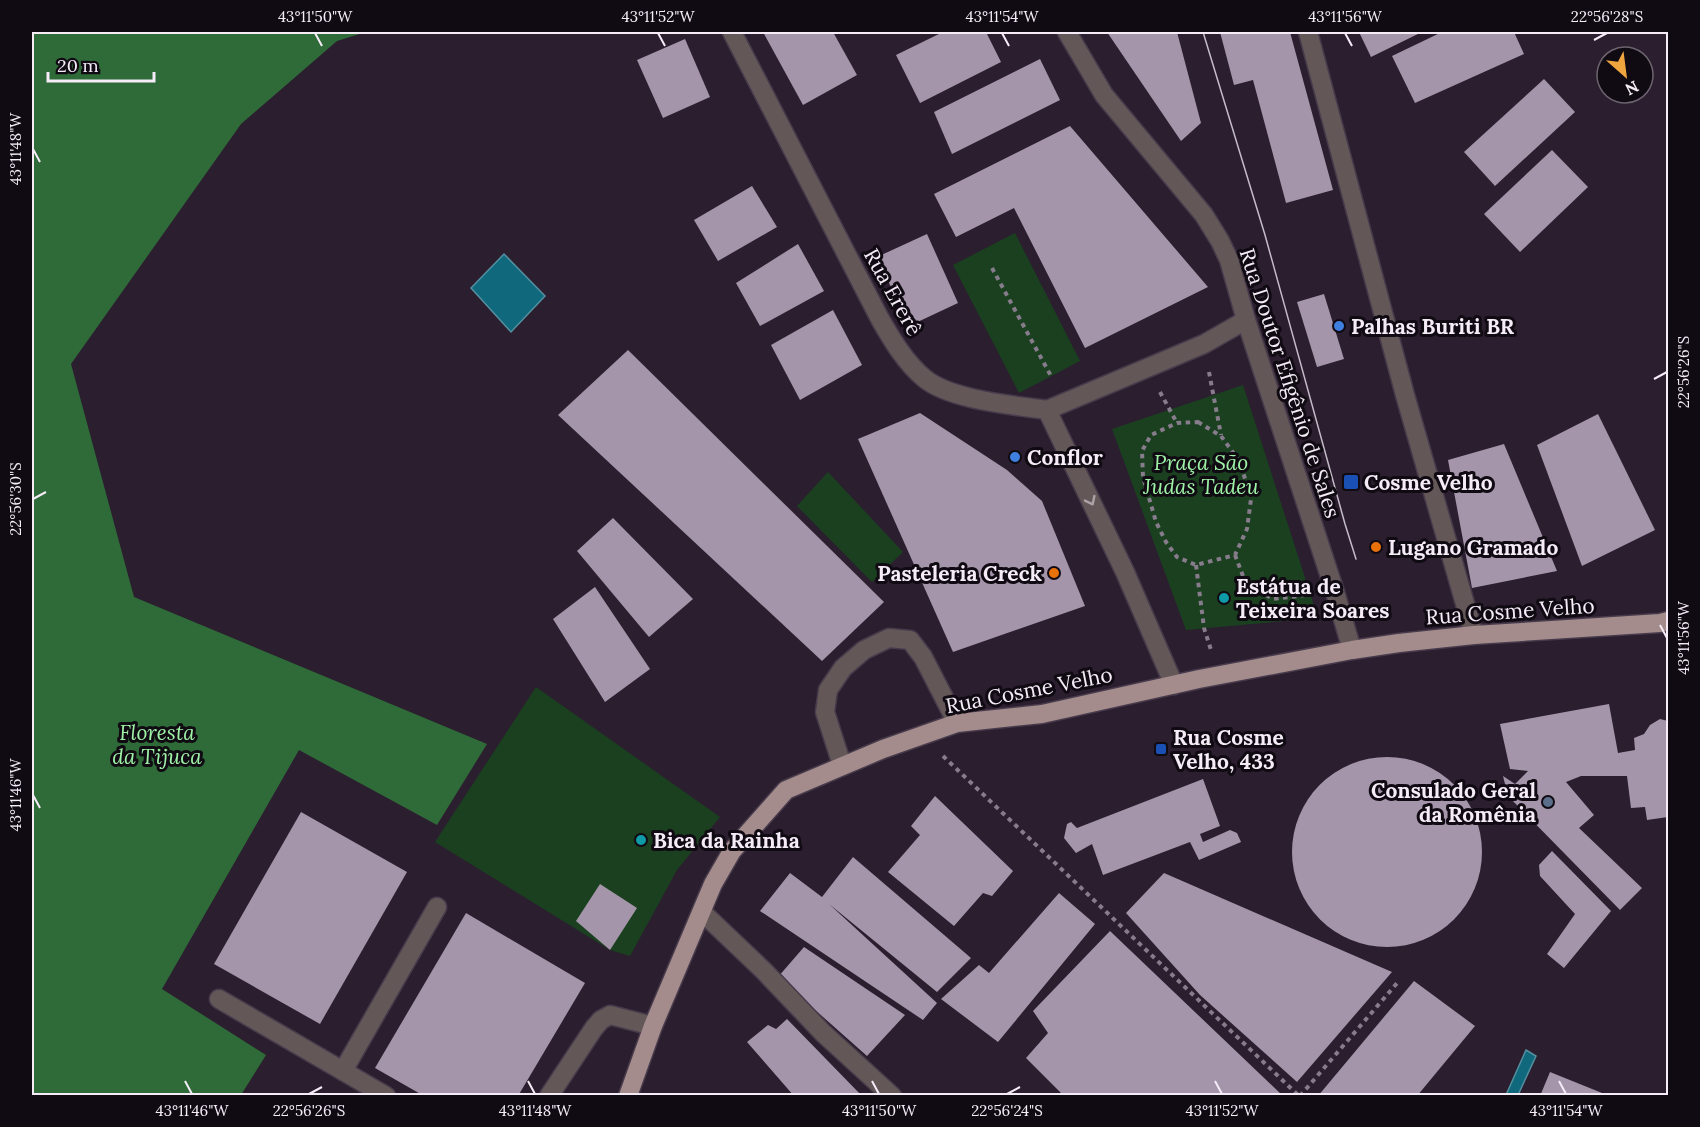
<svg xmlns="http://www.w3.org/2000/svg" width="1700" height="1127" font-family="Lora,serif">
  <rect width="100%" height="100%" fill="#2b1e2f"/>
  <!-- green -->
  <g fill="#1a4020">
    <path d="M1015,233l65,128 -61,32 -66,-128z"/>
    <path d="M1243,385l75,233 -132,12 -74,-201z"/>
    <path d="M828,472l75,80 -31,30 -75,-76z"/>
    <path d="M536,687l184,130 -43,53 -47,86 -20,-6 -175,-108z"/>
  </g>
  <!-- forest -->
  <path fill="#2f6b38" d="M32,32h334l-29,9 -96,83 -170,240 63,233 353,147 -50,81 -138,-75 -137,239 104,66 -25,40h-209z"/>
  <!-- water -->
  <g fill="#0f687b" stroke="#5490a0" stroke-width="1.5">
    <path d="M504,254l41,42 -34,36 -40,-44z"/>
    <path d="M1526,1050l10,6 -18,39h-12z"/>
  </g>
  <!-- building -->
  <g fill="#a595aa">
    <path d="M763,32h70l24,43 -54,30z"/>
    <path d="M943,32h43l15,30 -81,41 -24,-48z"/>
    <path d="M1107,32h70l24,91 -20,18z"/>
    <path d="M1220,32h70l43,158 -47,13 -33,-123 -19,5z"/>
    <path d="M1359,32h63l-51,25z"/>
    <path d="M1442,32h72l10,22 -109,49 -23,-47z"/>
    <path d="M685,39l25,58 -47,21 -26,-58z"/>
    <path d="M1040,59l20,41 -108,54 -18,-42z"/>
    <path d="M1544,79l31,33 -80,74 -31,-34z"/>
    <path d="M1070,126l138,161 -123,61 -71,-140 -58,29 -22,-43z"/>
    <path d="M1552,150l36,37 -68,65 -36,-38z"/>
    <path d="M752,186l25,41 -59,34 -24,-41z"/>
    <path d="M927,234l31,69 -49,23 -32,-69z"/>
    <path d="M798,244l26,47 -64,35 -24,-43z"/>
    <path d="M1324,294l20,65 -27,8 -20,-65z"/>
    <path d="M833,310l29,55 -62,35 -29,-55z"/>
    <path d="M628,350l256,252 -62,59 -264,-246z"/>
    <path d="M920,413l87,57 35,31 43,105 -132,46 -95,-213z"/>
    <path d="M1598,414l57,116 -73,36 -45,-121z"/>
    <path d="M1504,444l53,127 -85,17 -24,-128z"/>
    <path d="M613,518l80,81 -44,38 -72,-86z"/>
    <path d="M595,587l55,82 -45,33 -52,-83z"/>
    <path d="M1609,704l9,49 17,-3 -1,-12 10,-4 6,-9 10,-6 8,2v96l-21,3 -2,-13 -14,1 -4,-32h-46l-15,6 28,33 -15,13 63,60 -22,22 -112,-114 -5,-20 12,8 13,-13 -18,-2 -10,-45z"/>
    <circle cx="1387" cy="852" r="95"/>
    <path d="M1203,779l17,47 -20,8 3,8 27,-12 7,3 4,9 -42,18 -9,-18 -87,33 -11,-31 -16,9 -12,-15 3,-14 4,-2 6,6z"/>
    <path d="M935,796l78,75 -21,25 -9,-3 -29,33 -66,-54 32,-37 -9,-9z"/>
    <path d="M301,812l106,60 -87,152 -106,-60z"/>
    <path d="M1552,851l59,60 -47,57 -17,-14 28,-40 -35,-38 -1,-11z"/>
    <path d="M853,857l118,101 -34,34 -108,-88 108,99 -14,17 -163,-109 30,-38 32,24z"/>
    <path d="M1164,873l228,99 -95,110 -97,-87 -74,-82z"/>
    <path d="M600,884l37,24 -27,42 -34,-29z"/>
    <path d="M1059,893l36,31 -97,118 -57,-43 38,-34 10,8z"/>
    <path d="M466,913l119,70 -67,113h-94l-49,-28z"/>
    <path d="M1110,931l173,165h-219l-38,-38 22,-25 -15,-22z"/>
    <path d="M804,947l101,68 -38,41 -89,-79z"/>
    <path d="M1414,981l61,45 -58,70h-99z"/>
    <path d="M787,1019l75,77h-68l-47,-54 21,-17 8,4z"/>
    <path d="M1550,1072l57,23v1h-67z"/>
  </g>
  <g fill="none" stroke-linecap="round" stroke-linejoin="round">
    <!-- minor casing -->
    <g stroke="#473b4b" stroke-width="21">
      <g id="minor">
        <path d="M732,32l148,287c12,21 25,43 44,59 26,22 89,27 123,32"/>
        <path d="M1067,32l37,63 100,120 16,26 9,19 17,60 89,272 17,58"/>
        <path d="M1308,32l97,363 69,240"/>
        <path d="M1047,410l78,162 49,113"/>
        <path d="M1047,410l157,-66 42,-24"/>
        <path d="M842,765l-17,-53 3,-22 15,-22 21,-18 25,-12 21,2 13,17 34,66"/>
        <path d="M702,912l62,59 59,62 69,63"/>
        <path d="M219,999l167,97"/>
        <path d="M343,1071l94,-164"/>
        <path d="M549,1096l45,-68 7,-8 9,-5 43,11"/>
      </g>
    </g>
    <!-- major casing -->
    <g stroke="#473b4b" stroke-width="21">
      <path id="major" d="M628,1096l25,-70 60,-142 19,-33 54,-61 97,-41 74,-26 85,-9 157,-35 153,-29 47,-7 75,-8 186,-12 8,-2"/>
    </g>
    <!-- path -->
    <g stroke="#877c8b" stroke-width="4" stroke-dasharray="4.5 4.5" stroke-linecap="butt">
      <path d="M992,268l59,108 2,1"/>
      <path d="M1209,372l12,63"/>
      <path d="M1160,392l17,31"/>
      <path d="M1198,422l23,14 19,26 11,37 -4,30 -12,26 -39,10 -19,-8 -11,-15 -10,-20 -13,-45 -1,-26 9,-16 26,-12z"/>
      <path d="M1235,555l11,29 27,15 33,-4"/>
      <path d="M1196,565l8,63 7,22"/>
      <path d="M943,756l356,340"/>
      <path d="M1300,1096l98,-114"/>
    </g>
    <!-- minor -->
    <use href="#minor" stroke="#645758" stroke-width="18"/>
    <!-- major -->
    <use href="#major" stroke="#a48b8c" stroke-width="18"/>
    <!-- tram -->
    <path stroke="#c5bcc9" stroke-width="1.5" d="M1203,32l62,203 80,289 11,35"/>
  </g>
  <!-- one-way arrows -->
  <defs><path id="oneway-chevron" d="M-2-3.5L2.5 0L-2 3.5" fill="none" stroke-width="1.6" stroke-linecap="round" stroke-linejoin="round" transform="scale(1.5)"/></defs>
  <use stroke="#aca2a8" href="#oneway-chevron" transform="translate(1091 501) rotate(64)"/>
  <!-- ticks -->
  <path fill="none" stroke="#f5ecf8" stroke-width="2" d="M315,33l7,13M658,33l7,13M1002,33l7,13M1345,33l7,13M1594,40l13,-7M33,149l7,13M1654,379l13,-7M33,499l13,-7M1660,625l7,13M33,795l7,13M185,1081l7,13M528,1081l7,13M872,1081l7,13M1215,1081l7,13M1559,1081l7,13M309,1094l13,-7M1007,1094l13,-7"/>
  <!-- markers -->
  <g fill="#3f7fe0" stroke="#100a12" stroke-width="2">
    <circle cx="1339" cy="326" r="6"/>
    <circle cx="1015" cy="457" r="6"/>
  </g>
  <g fill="#1a4fb4" stroke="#100a12" stroke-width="2">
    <rect x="1343" y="474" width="16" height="16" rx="3"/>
    <rect x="1155" y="743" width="12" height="12" rx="3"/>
  </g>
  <g fill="#e8710a" stroke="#100a12" stroke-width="2">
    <circle cx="1376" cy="547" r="6"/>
    <circle cx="1054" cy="573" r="6"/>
  </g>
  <g fill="#0f9aa8" stroke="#100a12" stroke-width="2">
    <circle cx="1224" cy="598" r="6"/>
    <circle cx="641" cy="840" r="6"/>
  </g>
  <circle fill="#5c6f8a" stroke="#100a12" stroke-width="2" cx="1548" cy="802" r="6"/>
  <g text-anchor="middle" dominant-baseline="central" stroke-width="6" stroke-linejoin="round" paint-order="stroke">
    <!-- street labels -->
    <g font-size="21" fill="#f5ecf8" stroke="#100a12">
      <text transform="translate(893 292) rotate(61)">Rua Ererê</text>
      <text transform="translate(1290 383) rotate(72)">Rua Doutor Efigênio de Sales</text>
      <text transform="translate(1510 611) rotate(-4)">Rua Cosme Velho</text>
      <text transform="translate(1029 690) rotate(-11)">Rua Cosme Velho</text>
    </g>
    <!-- poi labels -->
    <g font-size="21" font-weight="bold" fill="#f5ecf8" stroke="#100a12" text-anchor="start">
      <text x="1351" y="326">Palhas Buriti BR</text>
      <text x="1027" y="457">Conflor</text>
      <text x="1364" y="482">Cosme Velho</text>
      <text x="1388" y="547">Lugano Gramado</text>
      <text x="1042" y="573" text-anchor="end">Pasteleria Creck</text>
      <text x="1236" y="586">Estátua de<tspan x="1236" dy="24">Teixeira Soares</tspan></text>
      <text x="1173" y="737">Rua Cosme<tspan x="1173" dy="24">Velho, 433</tspan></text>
      <text x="1536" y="790" text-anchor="end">Consulado Geral<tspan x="1536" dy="24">da Romênia</tspan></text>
      <text x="653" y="840">Bica da Rainha</text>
    </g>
    <!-- park labels -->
    <g font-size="21" font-style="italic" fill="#9ef2a6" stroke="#100a12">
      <text x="1201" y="462">Praça São<tspan x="1201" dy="24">Judas Tadeu</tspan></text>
      <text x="157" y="732">Floresta<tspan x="157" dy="24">da Tijuca</tspan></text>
    </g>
  </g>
  <!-- border -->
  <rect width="1700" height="1127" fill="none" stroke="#100a12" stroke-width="66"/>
  <!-- north arrow -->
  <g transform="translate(1625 75) rotate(152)"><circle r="28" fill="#100a12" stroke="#6c646e" stroke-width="1.5"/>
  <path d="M0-4.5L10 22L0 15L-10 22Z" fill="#f0a63e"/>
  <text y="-9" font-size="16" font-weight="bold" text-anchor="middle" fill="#f5ecf8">N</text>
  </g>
  <!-- scale -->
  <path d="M48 72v9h106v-9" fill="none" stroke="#f5ecf8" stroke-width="3"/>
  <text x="57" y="72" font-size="18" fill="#f5ecf8" stroke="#100a12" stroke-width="4.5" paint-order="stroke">20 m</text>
  <rect x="33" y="33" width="1634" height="1061" fill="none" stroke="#f5ecf8" stroke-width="2"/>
  <g font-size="15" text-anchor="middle" fill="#f5ecf8">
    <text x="315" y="22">43°11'50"W</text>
    <text x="658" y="22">43°11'52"W</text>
    <text x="1002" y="22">43°11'54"W</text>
    <text x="1345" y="22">43°11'56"W</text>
    <text x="1607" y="22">22°56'28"S</text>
    <text transform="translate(16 149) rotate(-90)" y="5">43°11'48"W</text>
    <text transform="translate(1684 372) rotate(-90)" y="5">22°56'26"S</text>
    <text transform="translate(16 499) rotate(-90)" y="5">22°56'30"S</text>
    <text transform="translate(1684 638) rotate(-90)" y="5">43°11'56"W</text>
    <text transform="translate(16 795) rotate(-90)" y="5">43°11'46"W</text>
    <text x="192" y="1116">43°11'46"W</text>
    <text x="309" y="1116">22°56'26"S</text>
    <text x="535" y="1116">43°11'48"W</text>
    <text x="879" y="1116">43°11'50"W</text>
    <text x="1007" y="1116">22°56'24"S</text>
    <text x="1222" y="1116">43°11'52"W</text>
    <text x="1566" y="1116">43°11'54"W</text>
  </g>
</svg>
